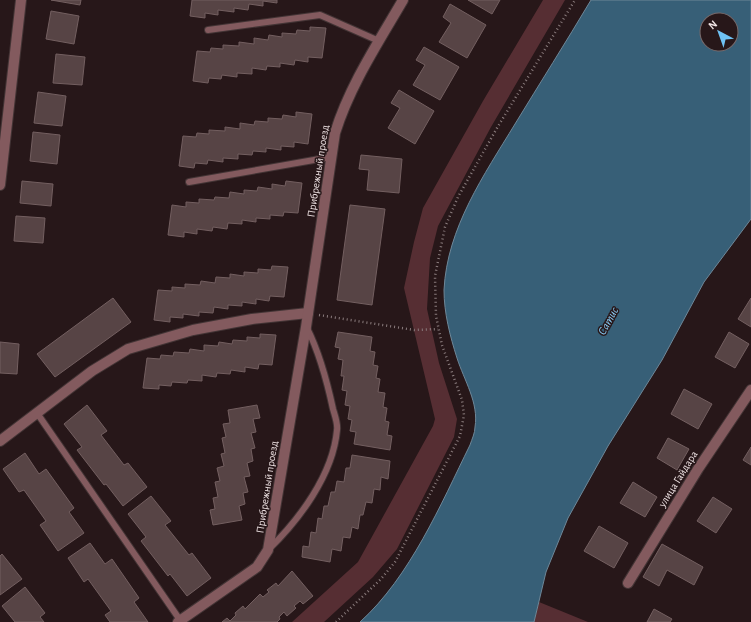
<svg xmlns="http://www.w3.org/2000/svg" width="751" height="622" font-family="'Alegreya Sans',sans-serif">
  <rect width="100%" height="100%" fill="#271719"/>
  <!-- green -->
  <g fill="#562e33">
    <path d="M543,0h22l-74,127 -53,99 -8,32 -3,51 12,54 18,56 -3,18 -57,112 -24,28 -49,45h-32l66,-60 75,-136 2,-7 -31,-131 10,-46 9,-34 60,-107z"/>
    <path d="M539,602l49,20h-54z"/>
  </g>
  <!-- water -->
  <path fill="#375f77" stroke="#6e8798" fill-rule="evenodd" d="M591,0h160v219l-47,63 -42,78 -54,86 -40,72 -22,54 -12,50h-174c50,-45 81,-118 110,-177 2,-6 5,-12 5,-18 4,-24 -11,-47 -18,-69 -7,-22 -13,-45 -13,-68 3,-62 40,-115 71,-166 25,-41 51,-82 76,-124zM707,20h24v24h-24z"/>
  <!-- building -->
  <g fill="#574445" stroke="#735f60">
    <path d="M51,0h30l-1,5z"/>
    <path d="M192,0h85v3l-14,-2v5l-14,-2 -1,6 -14,-2v4l-16,-2v5l-13,-2v5l-15,-2z"/>
    <path d="M468,0h32l-8,14z"/>
    <path d="M450,4l36,21 -19,33 -28,-16 12,-19 -8,-6z"/>
    <path d="M51,11l28,5 -5,28 -28,-5z"/>
    <path d="M310,27l16,1 -4,30 -14,-1v5l-13,-2 -1,5 -14,-2v4l-13,-1 -1,4 -14,-2v6l-15,-1v4l-15,-2 -1,4 -12,-1 -1,5 -15,-2 4,-30 13,1 1,-4 12,1v-4l16,1v-4l15,2v-6l14,2 1,-5 13,2v-4l14,1 1,-4 13,1z"/>
    <path d="M424,47l35,20 -19,33 -27,-15 12,-20 -9,-5z"/>
    <path d="M56,54l29,3 -3,28 -29,-2z"/>
    <path d="M399,90l35,21 -19,33 -27,-16 12,-20 -9,-5z"/>
    <path d="M38,92l28,4 -4,30 -28,-3z"/>
    <path d="M296,112l16,2 -4,30 -14,-2v5l-13,-1v4l-15,-2v4l-13,-1 -1,4 -14,-1v5l-15,-1v4l-15,-2 -1,4 -12,-1 -1,5 -15,-2 4,-30 13,1 1,-4 12,1v-4l16,1v-4l15,2v-6l14,2 1,-4 13,1v-4l14,1 1,-4 13,2z"/>
    <path d="M33,132l27,3 -3,29 -27,-3z"/>
    <path d="M361,155l41,4 -3,34 -32,-3 2,-20 -10,-1z"/>
    <path d="M22,181l31,3 -2,22 -31,-3z"/>
    <path d="M286,181l16,2 -4,30 -14,-1 -1,4 -13,-1v4l-14,-1v4l-14,-2v4l-14,-1 -1,6 -14,-2 -1,4 -15,-2v5l-13,-2v5l-16,-2 4,-30 14,2v-5l13,1v-4l15,1 1,-3 14,1 1,-6 14,2v-4l13,1 1,-4 14,2v-5l13,2z"/>
    <path d="M350,205l35,4 -13,96 -35,-5z"/>
    <path d="M16,216l29,2 -2,25 -29,-2z"/>
    <path d="M272,266l16,1 -4,30 -14,-1 -1,5 -13,-2v5l-14,-2v4l-14,-1v4l-14,-2 -1,6 -14,-1v4l-16,-2v4l-13,-1v5l-16,-2 4,-30 14,1v-4l13,1v-4l15,1 1,-4 14,2 1,-6 14,1v-4l14,2v-4l14,1v-4l13,1z"/>
    <path d="M113,298l18,24 -76,55 -18,-23z"/>
    <path d="M751,298v29l-13,-8z"/>
    <path d="M338,332l34,5 -2,14 5,1 -2,13 5,1 -2,12 4,1 -2,13 7,1 -2,14 4,1 -2,13 4,1 -2,13 5,1 -2,14 -36,-6 2,-12 -6,-1 2,-11 -4,-1 2,-13 -5,-1 2,-14 -5,-1 2,-14h-3l2,-16 -5,-1 2,-11 -5,-1z"/>
    <path d="M729,332l20,12 -14,24 -20,-11z"/>
    <path d="M260,334l16,1 -4,30 -13,-1 -1,5 -13,-2v5l-14,-2 -1,4 -13,-1 -1,4 -14,-2v6l-14,-1 -1,3 -15,-1 -1,4 -12,-1v4l-16,-1 4,-30 13,1 1,-4 12,1 1,-4 15,1 1,-4 14,2v-6l14,1 1,-4 13,2 1,-4 14,1v-4l13,1z"/>
    <path d="M0,342l19,2 -2,30 -17,-1z"/>
    <path d="M684,389l28,15 -14,25 -27,-15z"/>
    <path d="M87,405l20,26 -6,4 23,30 4,-2 19,24 -24,19 -17,-22 -2,1 -27,-35 5,-3 -18,-23z"/>
    <path d="M257,405l3,13 -7,1 3,13 -5,1 4,15 -4,1 2,12 -6,2 3,13 -6,1 4,15 -5,1 2,11 -6,2 3,14 -29,5 -3,-15 5,-1 -2,-11 5,-1 -3,-15 5,-1 -3,-13 7,-2 -3,-12 4,-1 -3,-15 4,-1 -3,-13 7,-1 -2,-13z"/>
    <path d="M668,438l21,11 -12,21 -20,-12z"/>
    <path d="M751,447v18l-8,-5z"/>
    <path d="M25,453l14,21 7,-5 28,39 -5,4 15,21 -26,18 -18,-26 6,-4 -22,-31 -5,2 -16,-23z"/>
    <path d="M352,455l38,6 -2,18 -7,-2 -1,13 -6,-1 -2,14 -6,-1 -3,13h-3l-2,14 -6,-2 -2,11 -7,-1 -2,14 -9,-2 -2,13 -28,-5 1,-11 6,1 2,-15 5,1 2,-15 4,1 2,-13h4l3,-14h4l2,-11 7,1 2,-14h4z"/>
    <path d="M633,482l24,15 -12,20 -25,-14z"/>
    <path d="M151,496l20,25 -6,4 24,30 3,-2 19,25 -24,18 -17,-22 -2,2 -27,-35 5,-4 -18,-23z"/>
    <path d="M713,497l19,12 -16,24 -19,-12z"/>
    <path d="M599,526l29,17 -14,25 -30,-17z"/>
    <path d="M90,543l15,21 7,-5 27,39 -5,4 14,20h-38l-5,-7 6,-4 -23,-32 -4,3 -16,-24z"/>
    <path d="M662,544l41,23 -9,18 -27,-15 -8,16 -16,-9z"/>
    <path d="M2,554l20,25 -22,16v-39z"/>
    <path d="M292,571l21,25 -10,8 -3,-3 -6,5 2,2 -9,8 -3,-4 -5,5 1,2 -3,3h-55l5,-4 3,3 6,-6 -1,-2 8,-7 2,3 15,-15 3,3 6,-5 -2,-2 9,-7 2,3z"/>
    <path d="M25,587l20,26 -5,4 4,5h-29l-13,-16z"/>
    <path d="M654,609l18,10 -2,3h-23z"/>
  </g>
  <g fill="none" stroke-linecap="round" stroke-linejoin="round">
    <!-- lane casing -->
    <g stroke="#433435" stroke-width="8">
      <g id="lane">
        <path d="M208,30l112,-15 59,26"/>
        <path d="M189,182l142,-25"/>
        <path d="M37,413l143,207"/>
        <path d="M268,550c31,-30 65,-75 69,-120 1,-6 -2,-14 -4,-21 -6,-28 -13,-55 -26,-81"/>
      </g>
    </g>
    <!-- street casing -->
    <g stroke="#433435" stroke-width="12">
      <g id="street">
        <path d="M0,185l21,-185"/>
        <path d="M0,441l92,-70 36,-22 65,-19 59,-11 56,-6"/>
        <path d="M628,583l70,-114 53,-79"/>
        <path d="M178,622l79,-55 11,-17 38,-223 29,-194c15,-48 43,-90 68,-133"/>
      </g>
    </g>
    <!-- path -->
    <g stroke="#8a7c7d" stroke-width="2.5" stroke-dasharray="1 3" stroke-linecap="butt">
      <path d="M319,315l95,15 24,-1"/>
      <path d="M336,622l45,-43 14,-17 65,-126 4,-21 -2,-15 -20,-55 -6,-29 -1,-40 10,-49 13,-30 39,-69 78,-128"/>
    </g>
    <!-- lane -->
    <use href="#lane" stroke="#835a5e" stroke-width="6"/>
    <!-- street -->
    <use href="#street" stroke="#835a5e" stroke-width="10"/>
  </g>
  <g text-anchor="middle" dominant-baseline="central" stroke-width="3" stroke-linejoin="round" paint-order="stroke">
    <!-- street labels -->
    <g font-size="11" fill="#efe3e4" stroke="#271719">
      <text transform="translate(318 171) rotate(-81)">Прибрежный проезд</text>
      <text transform="translate(678 479) rotate(-58)">улица Гайдара</text>
      <text transform="translate(267 487) rotate(-81)">Прибрежный проезд</text>
    </g>
    <!-- water labels -->
    <g font-size="12" font-style="italic" fill="#8bcef8" stroke="#271719">
      <text transform="translate(608 321) rotate(-61)">Сатис</text>
    </g>
  </g>
  <!-- north arrow -->
  <g transform="translate(719 32) rotate(319)"><circle r="19" fill="#271719" stroke="#77696a"/>
  <path d="M0-3L7 15L0 10L-7 15Z" fill="#6fc2f4"/>
  <text y="-6" font-size="11" font-weight="bold" text-anchor="middle" fill="#efe3e4">N</text>
  </g>
</svg>
